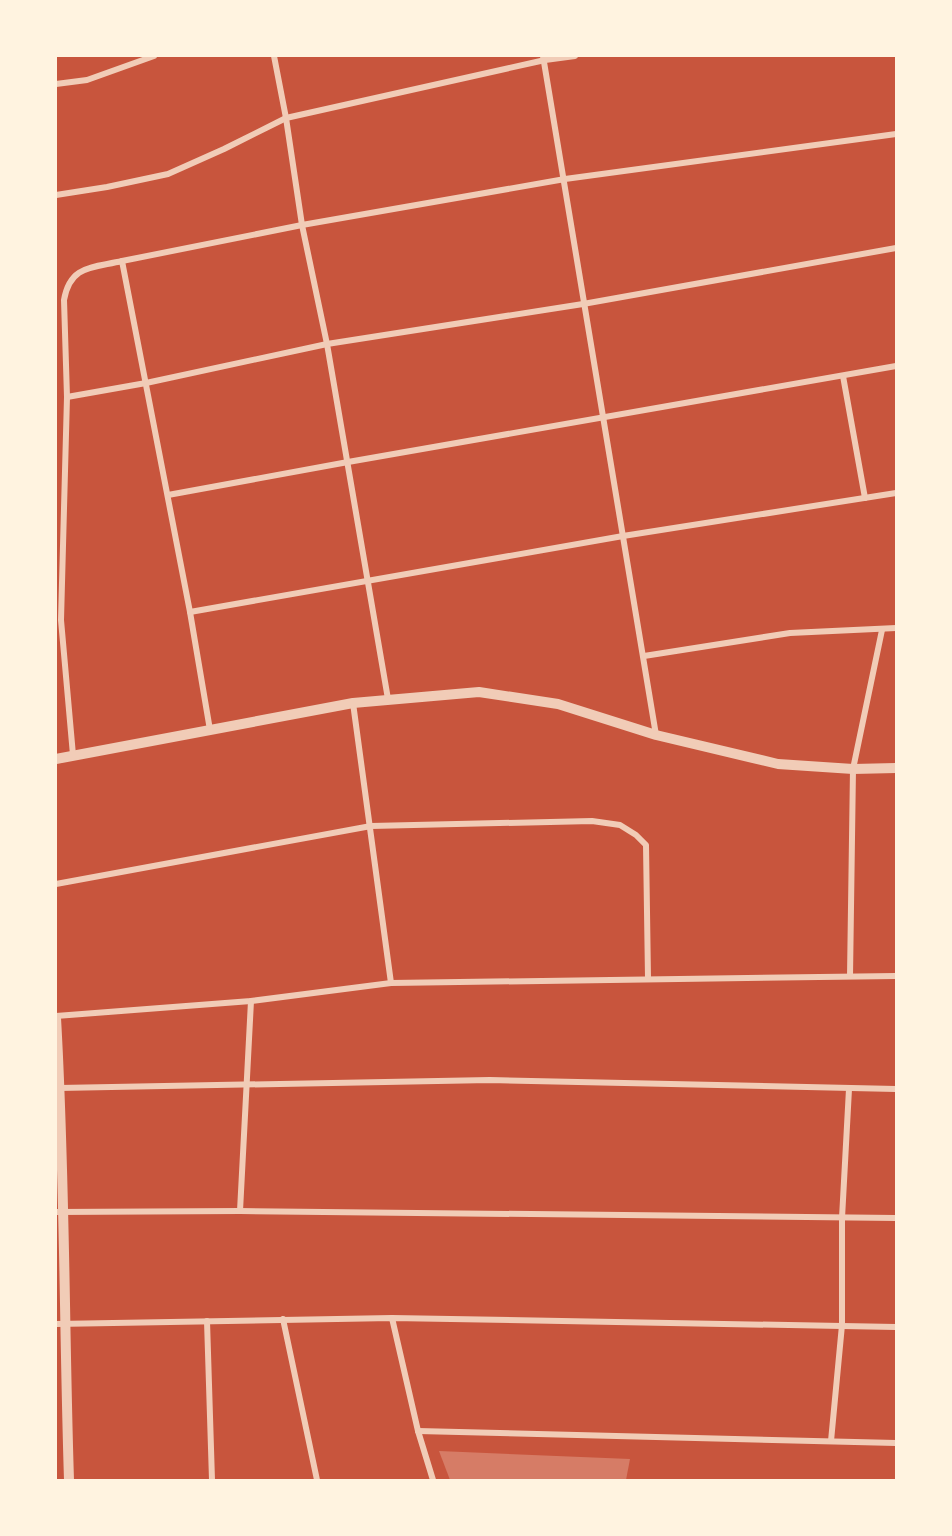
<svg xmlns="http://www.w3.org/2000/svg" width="952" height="1536" font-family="Mulish,sans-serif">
  <rect width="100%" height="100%" fill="#c8553d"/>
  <!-- building -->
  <path fill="#d67c66" d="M439,1451l191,8 -4,21h-176z"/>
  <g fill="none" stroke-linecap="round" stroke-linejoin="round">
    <!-- minor -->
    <g stroke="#f1ccb7" stroke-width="6">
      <path d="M274,56l12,62 16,107 25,119 61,355"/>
      <path d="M543,56l113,679"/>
      <path d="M56,84l31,-4 67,-24"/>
      <path d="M56,195l51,-8 61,-13 56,-25 62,-31 259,-58 30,-4"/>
      <path d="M843,376l22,122"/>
      <path d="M67,397l79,-14 181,-39 256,-40 313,-56"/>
      <path d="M168,495l180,-33 548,-96"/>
      <path d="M190,612l433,-76 273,-43"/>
      <path d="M644,656l146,-23 106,-5"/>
      <path d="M353,703l38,280"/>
      <path d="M210,730l-20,-118 -68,-351 180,-36 263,-46 331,-45"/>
      <path d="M73,755l-12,-135 6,-223 -3,-97c6,-35 28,-32 58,-39"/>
      <path d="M56,884l315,-58 221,-5 28,4 16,10 10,10 2,133"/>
      <path d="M850,976l3,-207 29,-139"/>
      <path d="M56,1016l195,-15 140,-18 505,-7"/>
      <path d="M59,1088l431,-8 406,9"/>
      <path d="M240,1211l11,-210"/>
      <path d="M56,1212l184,-1 656,7"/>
      <path d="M392,1318l26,113 15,49"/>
      <path d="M283,1319l34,161"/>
      <path d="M207,1321l5,159"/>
      <path d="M56,1324l336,-6 504,9"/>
      <path d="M418,1431l478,12"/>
      <path d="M831,1441l11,-116v-107l7,-129"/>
    </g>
    <!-- tertiary -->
    <g stroke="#f1ccb7" stroke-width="10">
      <path d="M56,759l297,-56 126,-11 79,12 98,31 122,29 75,5 43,-1"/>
      <path d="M56,1018c9,154 8,308 13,462"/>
    </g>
  </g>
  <!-- border -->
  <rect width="952" height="1536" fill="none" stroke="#fff3e0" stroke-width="114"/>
</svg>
